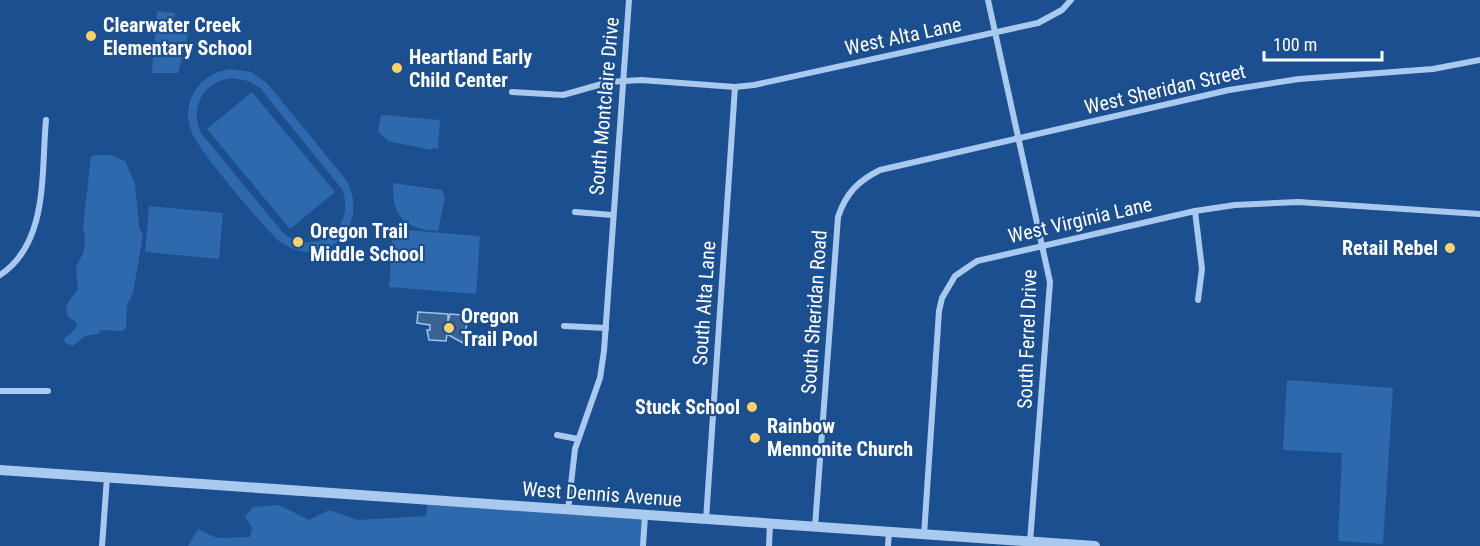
<svg xmlns="http://www.w3.org/2000/svg" width="1480" height="546" font-family="'Roboto Condensed',sans-serif">
  <rect width="100%" height="100%" fill="#1b4f8f"/>
  <!-- green -->
  <g fill="#2e69ad" fill-rule="evenodd">
    <path d="M157,11l18,2 -2,15 16,3 -11,42h-26z"/>
    <path d="M231,69l20,3 16,11 80,98c24,46 -23,91 -67,61 -17,-15 -80,-90 -88,-109 -13,-30 8,-61 39,-64zM232,78l16,3 12,7 82,101c15,38 -25,69 -58,45l-83,-101c-12,-26 3,-52 31,-55z"/>
    <path d="M252,92l83,100 -45,37 -83,-100z"/>
    <path d="M381,115l59,5 -2,29 -6,-1 -1,2 -43,-9 -10,-10z"/>
    <path d="M94,155h17l14,6 10,23 4,43 4,9 -10,57 -6,12 -1,24 -4,2 -21,-1 -3,4 -13,2 -12,10 -8,-3 -1,-4 12,-11 1,-5 -9,-6c-5,-12 3,-19 10,-27l-2,-23 8,-16 1,-14 -2,-10 8,-70z"/>
    <path d="M393,183l49,7 3,7 -7,34c-34,-2 -46,-14 -45,-48z"/>
    <path d="M149,206l74,7 -4,46 -74,-7z"/>
    <path d="M393,229l87,7 -4,58 -87,-7z"/>
    <path d="M1287,380l106,8 -10,156 -45,-3 4,-88 -59,-3z"/>
    <path d="M428,500l217,16 -2,30h-455l10,-17 19,9 33,-1 2,-9 -7,-11 8,-10 26,-2 30,15 20,-10 29,10 68,-4z"/>
  </g>
  <!-- water -->
  <path fill="#3c6290" stroke="#9cc4f0" stroke-width="1.5" d="M418,312l30,2v7l2,-7 12,1 1,7 4,1 -4,20 -16,-9 -1,7 -17,-1 -2,-10h3v-5l-13,-2z"/>
  <g fill="none" stroke-linecap="round" stroke-linejoin="round">
    <!-- minor -->
    <g stroke="#a9c9ee" stroke-width="6">
      <path d="M988,0l62,282 -20,260"/>
      <path d="M512,92l51,3 46,-13 32,-2 94,7 19,-2 284,-62 24,-13 9,-10"/>
      <path d="M1195,211l7,58 -4,31"/>
      <path d="M575,212l37,3"/>
      <path d="M0,275c49,-32 41,-103 46,-155"/>
      <path d="M564,326l42,2"/>
      <path d="M0,391h48"/>
      <path d="M557,435l21,4"/>
      <path d="M568,510l7,-61 25,-71 4,-27 25,-351"/>
      <path d="M706,520l29,-433"/>
      <path d="M815,527l23,-310c8,-24 20,-36 42,-47l349,-80 70,-11 134,-10 47,-9"/>
      <path d="M924,535l15,-224 3,-13 13,-22 22,-15 218,-50 40,-6 63,-3 182,12"/>
      <path d="M102,546l5,-69"/>
      <path d="M643,546l2,-30"/>
      <path d="M769,546l1,-22"/>
      <path d="M888,546l1,-14"/>
    </g>
    <!-- tertiary -->
    <path stroke="#a9c9ee" stroke-width="10" d="M0,470l1095,76"/>
  </g>
  <!-- markers -->
  <g fill="#ffd166" stroke="#1b4f8f" stroke-width="2">
    <circle cx="91" cy="36" r="6"/>
    <circle cx="397" cy="68" r="6"/>
    <circle cx="298" cy="242" r="6"/>
    <circle cx="1450" cy="248" r="6"/>
    <circle cx="449" cy="328" r="6"/>
    <circle cx="752" cy="407" r="6"/>
    <circle cx="755" cy="438" r="6"/>
  </g>
  <g text-anchor="middle" dominant-baseline="central" stroke-width="4.5" stroke-linejoin="round" paint-order="stroke">
    <!-- poi labels -->
    <g font-size="20" font-weight="bold" fill="#fff" stroke="#1b4f8f" text-anchor="start">
      <text x="103" y="25">Clearwater Creek<tspan x="103" dy="23">Elementary School</tspan></text>
      <text x="409" y="57">Heartland Early<tspan x="409" dy="23">Child Center</tspan></text>
      <text x="310" y="231">Oregon Trail<tspan x="310" dy="23">Middle School</tspan></text>
      <text x="1438" y="248" text-anchor="end">Retail Rebel</text>
      <text x="461" y="316">Oregon<tspan x="461" dy="23">Trail Pool</tspan></text>
      <text x="740" y="407" text-anchor="end">Stuck School</text>
      <text x="767" y="426">Rainbow<tspan x="767" dy="23">Mennonite Church</tspan></text>
    </g>
    <!-- street labels -->
    <g font-size="20" fill="#fff" stroke="#1b4f8f">
      <text transform="translate(903 36) rotate(-12)">West Alta Lane</text>
      <text transform="translate(1165 89) rotate(-13)">West Sheridan Street</text>
      <text transform="translate(604 106) rotate(-85)">South Montclaire Drive</text>
      <text transform="translate(1080 220) rotate(-13)">West Virginia Lane</text>
      <text transform="translate(704 303) rotate(-86)">South Alta Lane</text>
      <text transform="translate(814 312) rotate(-86)">South Sheridan Road</text>
      <text transform="translate(1027 339) rotate(-88)">South Ferrel Drive</text>
      <text transform="translate(602 494) rotate(4)">West Dennis Avenue</text>
    </g>
  </g>
  <!-- scale -->
  <path d="M1264 51v9h118v-9" fill="none" stroke="#ffffff" stroke-width="3"/>
  <text x="1273" y="51" font-size="18" fill="#ffffff" stroke="#1b4f8f" stroke-width="4.5" paint-order="stroke">100 m</text>
</svg>
